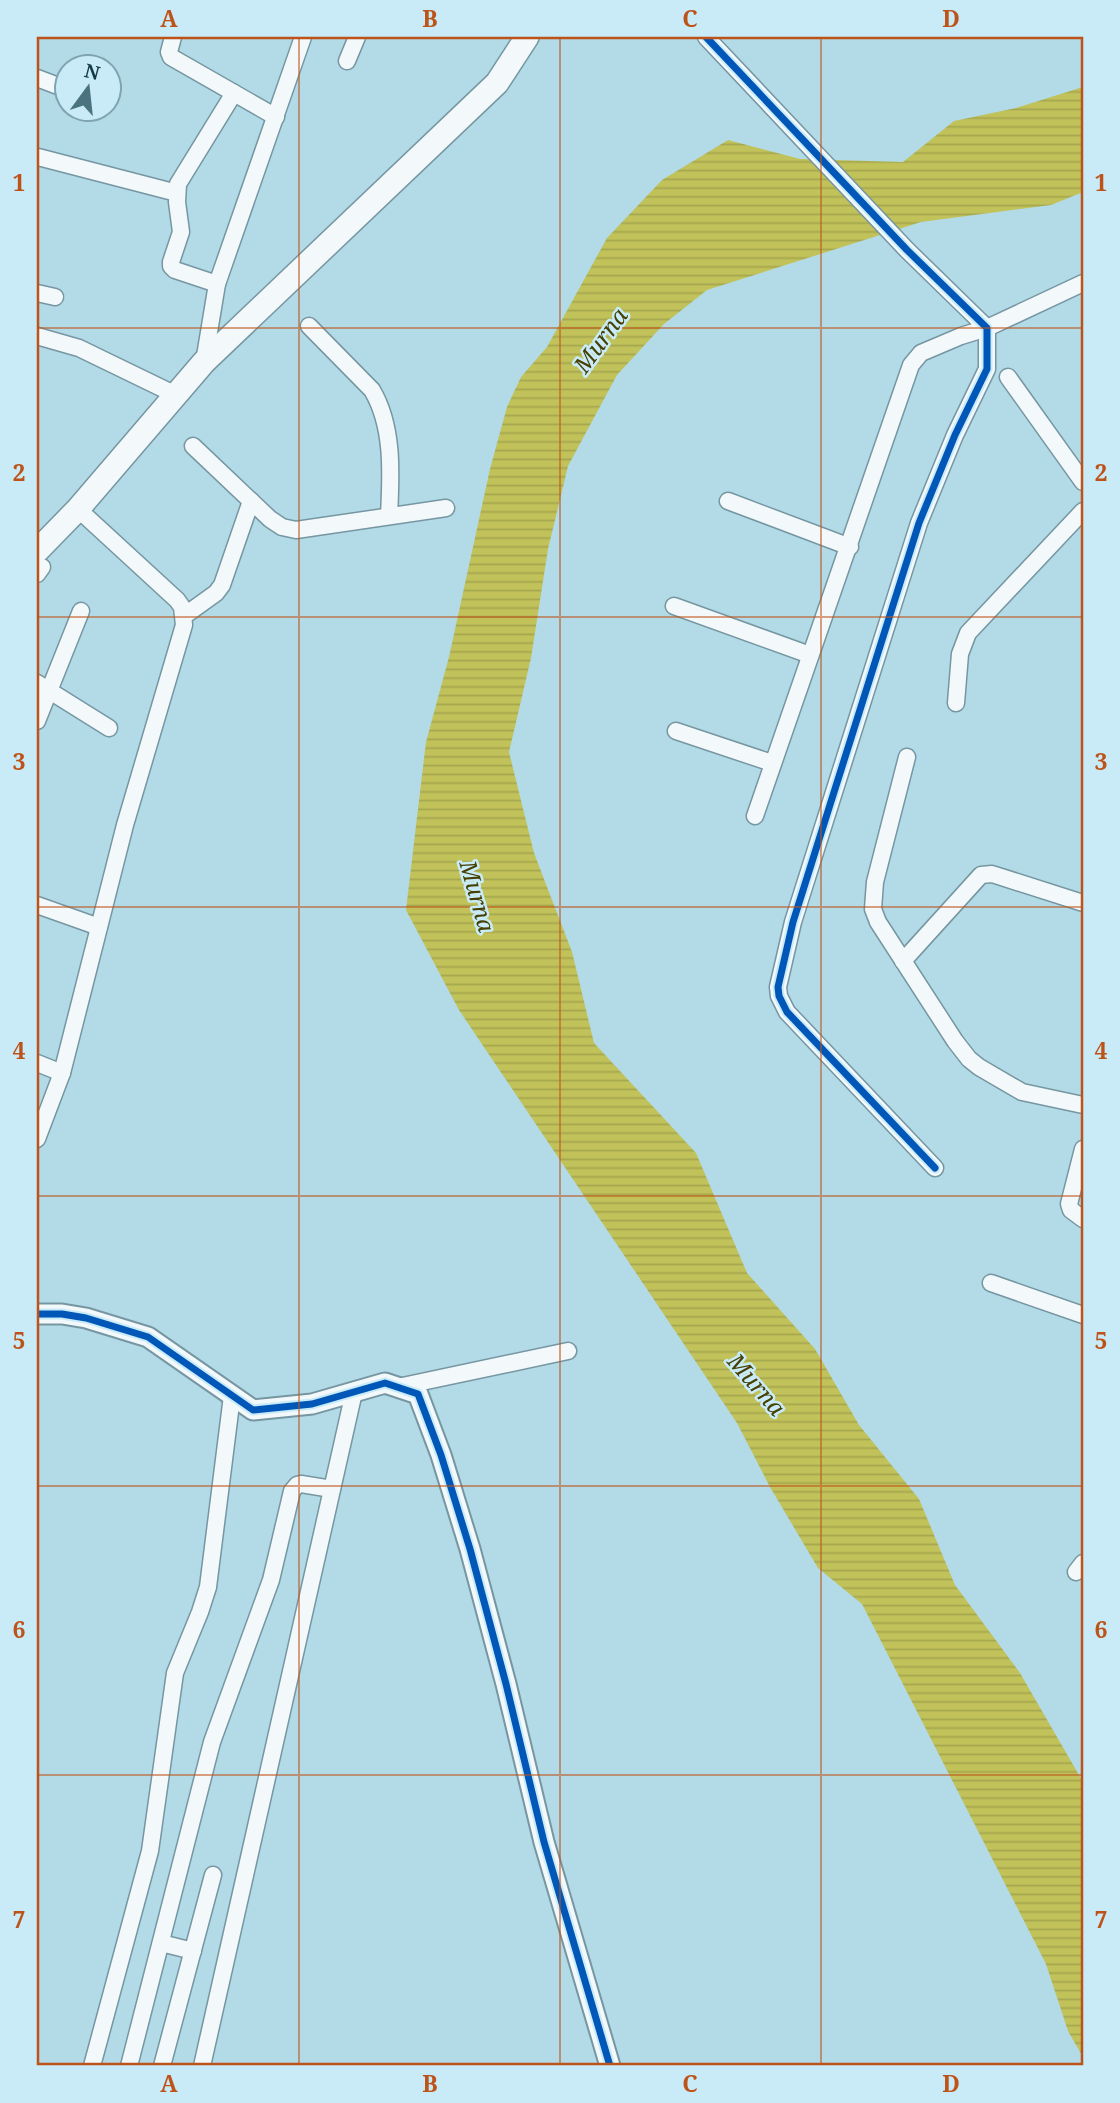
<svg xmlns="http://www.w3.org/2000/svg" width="1120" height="2103" font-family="'Noto Serif',serif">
  <defs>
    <pattern id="water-rules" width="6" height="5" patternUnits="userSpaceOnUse" patternTransform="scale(1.75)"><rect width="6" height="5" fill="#c1c259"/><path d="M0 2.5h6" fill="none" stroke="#a5a74f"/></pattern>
  </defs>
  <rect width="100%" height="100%" fill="#b2dae7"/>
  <!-- water -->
  <path fill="url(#water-rules)" d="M1083,87v105l-32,13 -130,17 -214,68 -43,34 -47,51 -49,91 -20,83 -17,109 -22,94 25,101 38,99 22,91 102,110 51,120 68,76 44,76 60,74 36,86 65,88 63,109v275l-15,-26 -22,-67 -184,-360 -44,-36 -48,-81 -33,-64 -278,-413 -53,-100 20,-168 23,-85 41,-188 17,-62 14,-30 26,-30 60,-109 55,-58 66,-40 72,19 103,3 51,-41 62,-13z"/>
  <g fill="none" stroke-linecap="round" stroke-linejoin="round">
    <!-- minor casing -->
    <g stroke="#7696a1" stroke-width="19">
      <g id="minor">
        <path d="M173,37l-4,15 2,5 105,60"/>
        <path d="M706,37l201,213 80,78v41l-32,66 -36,88 -126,399 -15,65 1,9 8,16 148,156"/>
        <path d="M347,61l10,-24"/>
        <path d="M37,78l29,11"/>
        <path d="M38,157l139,36"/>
        <path d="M217,284l-42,-14 -4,-4v-4l10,-30 -4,-30 1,-18 56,-91"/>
        <path d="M37,293l18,4"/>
        <path d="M309,326l63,64c22,37 19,85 17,126"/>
        <path d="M37,336l42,12 97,47"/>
        <path d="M204,362l13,-78 86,-247"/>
        <path d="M1008,377l75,105"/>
        <path d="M193,446l77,73 12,8 14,3 150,-22"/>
        <path d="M728,501l122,46"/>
        <path d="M37,574l5,-7"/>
        <path d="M674,606l136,49"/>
        <path d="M184,616l32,-23 6,-8 29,-84"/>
        <path d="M37,683l72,45"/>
        <path d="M956,703l4,-49 8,-21 115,-122"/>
        <path d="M37,721l44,-110"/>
        <path d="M676,731l96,32"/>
        <path d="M907,757l-32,125 -2,27 5,13 77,119 14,18 10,8 43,25 61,13"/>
        <path d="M755,816l156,-451 10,-12 40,-17 26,-8 96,-45"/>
        <path d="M37,905l62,22"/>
        <path d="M903,961l78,-86 11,-1 91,29"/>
        <path d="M37,1063l25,10"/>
        <path d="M37,1139l25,-66 63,-248 59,-200 -2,-18 -5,-7 -99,-91"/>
        <path d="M1083,1149l-14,55 2,6 12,9"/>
        <path d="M991,1283l92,32"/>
        <path d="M398,1387l170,-36"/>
        <path d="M1076,1572l7,-9"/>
        <path d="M161,1943l32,8"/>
        <path d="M92,2066l58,-215 25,-178 25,-61 8,-25 24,-191"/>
        <path d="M129,2066l83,-324 59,-162 21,-89 5,-6 4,-1 31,5"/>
        <path d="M162,2066l51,-191"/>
        <path d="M202,2066l152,-674"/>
      </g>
    </g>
    <!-- tertiary casing -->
    <g stroke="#7696a1" stroke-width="23">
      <path id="tertiary" d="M37,1314h25l24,4 62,19 105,73 59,-6 73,-21 33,11 23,61 29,94 36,135 38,158 66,224"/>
    </g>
    <!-- secondary casing -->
    <g stroke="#7696a1" stroke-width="26">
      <path id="secondary" d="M37,551l41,-42 126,-147 293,-279 30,-46"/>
    </g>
    <!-- minor -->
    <use href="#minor" stroke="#f3f9fb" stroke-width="16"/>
    <!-- tertiary -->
    <use href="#tertiary" stroke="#f3f9fb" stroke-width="19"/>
    <!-- secondary -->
    <use href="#secondary" stroke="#f3f9fb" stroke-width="23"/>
    <!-- cycleway casing -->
    <g stroke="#c9ebf8" stroke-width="11">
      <g id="cycleway">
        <path d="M706,37l201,213 80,78v41l-32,66 -36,88 -126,399 -15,65 1,9 8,16 148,156"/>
        <path d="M37,1314h25l24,4 62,19 105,73 59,-6 73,-21 33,11 23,61 29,94 36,135 38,158 66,224"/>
      </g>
    </g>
    <!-- cycleway -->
    <use href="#cycleway" stroke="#0057b8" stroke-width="7"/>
  </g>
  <!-- grid -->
  <path fill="none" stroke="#bd5318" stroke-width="2" stroke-opacity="0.55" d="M299,37v2029M560,37v2029M821,37v2029M37,328h1046M37,617h1046M37,907h1046M37,1196h1046M37,1486h1046M37,1775h1046"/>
  <g text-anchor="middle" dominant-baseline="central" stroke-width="5" stroke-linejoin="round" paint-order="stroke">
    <!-- water labels -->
    <g font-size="23" font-style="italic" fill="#474004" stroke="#c9ebf8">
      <text transform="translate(600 340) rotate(-54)">Murna</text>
      <text transform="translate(478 896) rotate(74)">Murna</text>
      <text transform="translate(757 1384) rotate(49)">Murna</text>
    </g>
  </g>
  <!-- border -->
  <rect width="1120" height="2103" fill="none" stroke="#c9ebf8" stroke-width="77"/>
  <!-- north arrow -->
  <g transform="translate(88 88) rotate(15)"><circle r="33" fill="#c9ebf8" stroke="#80a4b1" stroke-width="2"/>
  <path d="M0-5L12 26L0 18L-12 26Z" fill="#4a727f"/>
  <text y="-10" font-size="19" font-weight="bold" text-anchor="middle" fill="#123a47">N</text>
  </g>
  <rect x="38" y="38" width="1044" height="2026" fill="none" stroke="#bd5318" stroke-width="2.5"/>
  <g font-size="23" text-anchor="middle" font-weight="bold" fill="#bd5318">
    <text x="169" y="27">A</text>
    <text x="430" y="27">B</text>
    <text x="690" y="27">C</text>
    <text x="951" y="27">D</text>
    <text x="19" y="191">1</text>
    <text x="1101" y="191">1</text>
    <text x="19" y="481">2</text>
    <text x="1101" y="481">2</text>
    <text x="19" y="770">3</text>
    <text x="1101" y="770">3</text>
    <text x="19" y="1059">4</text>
    <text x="1101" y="1059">4</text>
    <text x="19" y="1349">5</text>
    <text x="1101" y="1349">5</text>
    <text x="19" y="1638">6</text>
    <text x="1101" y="1638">6</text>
    <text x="19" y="1928">7</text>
    <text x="1101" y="1928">7</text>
    <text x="169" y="2092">A</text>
    <text x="430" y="2092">B</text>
    <text x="690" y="2092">C</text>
    <text x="951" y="2092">D</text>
  </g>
</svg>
